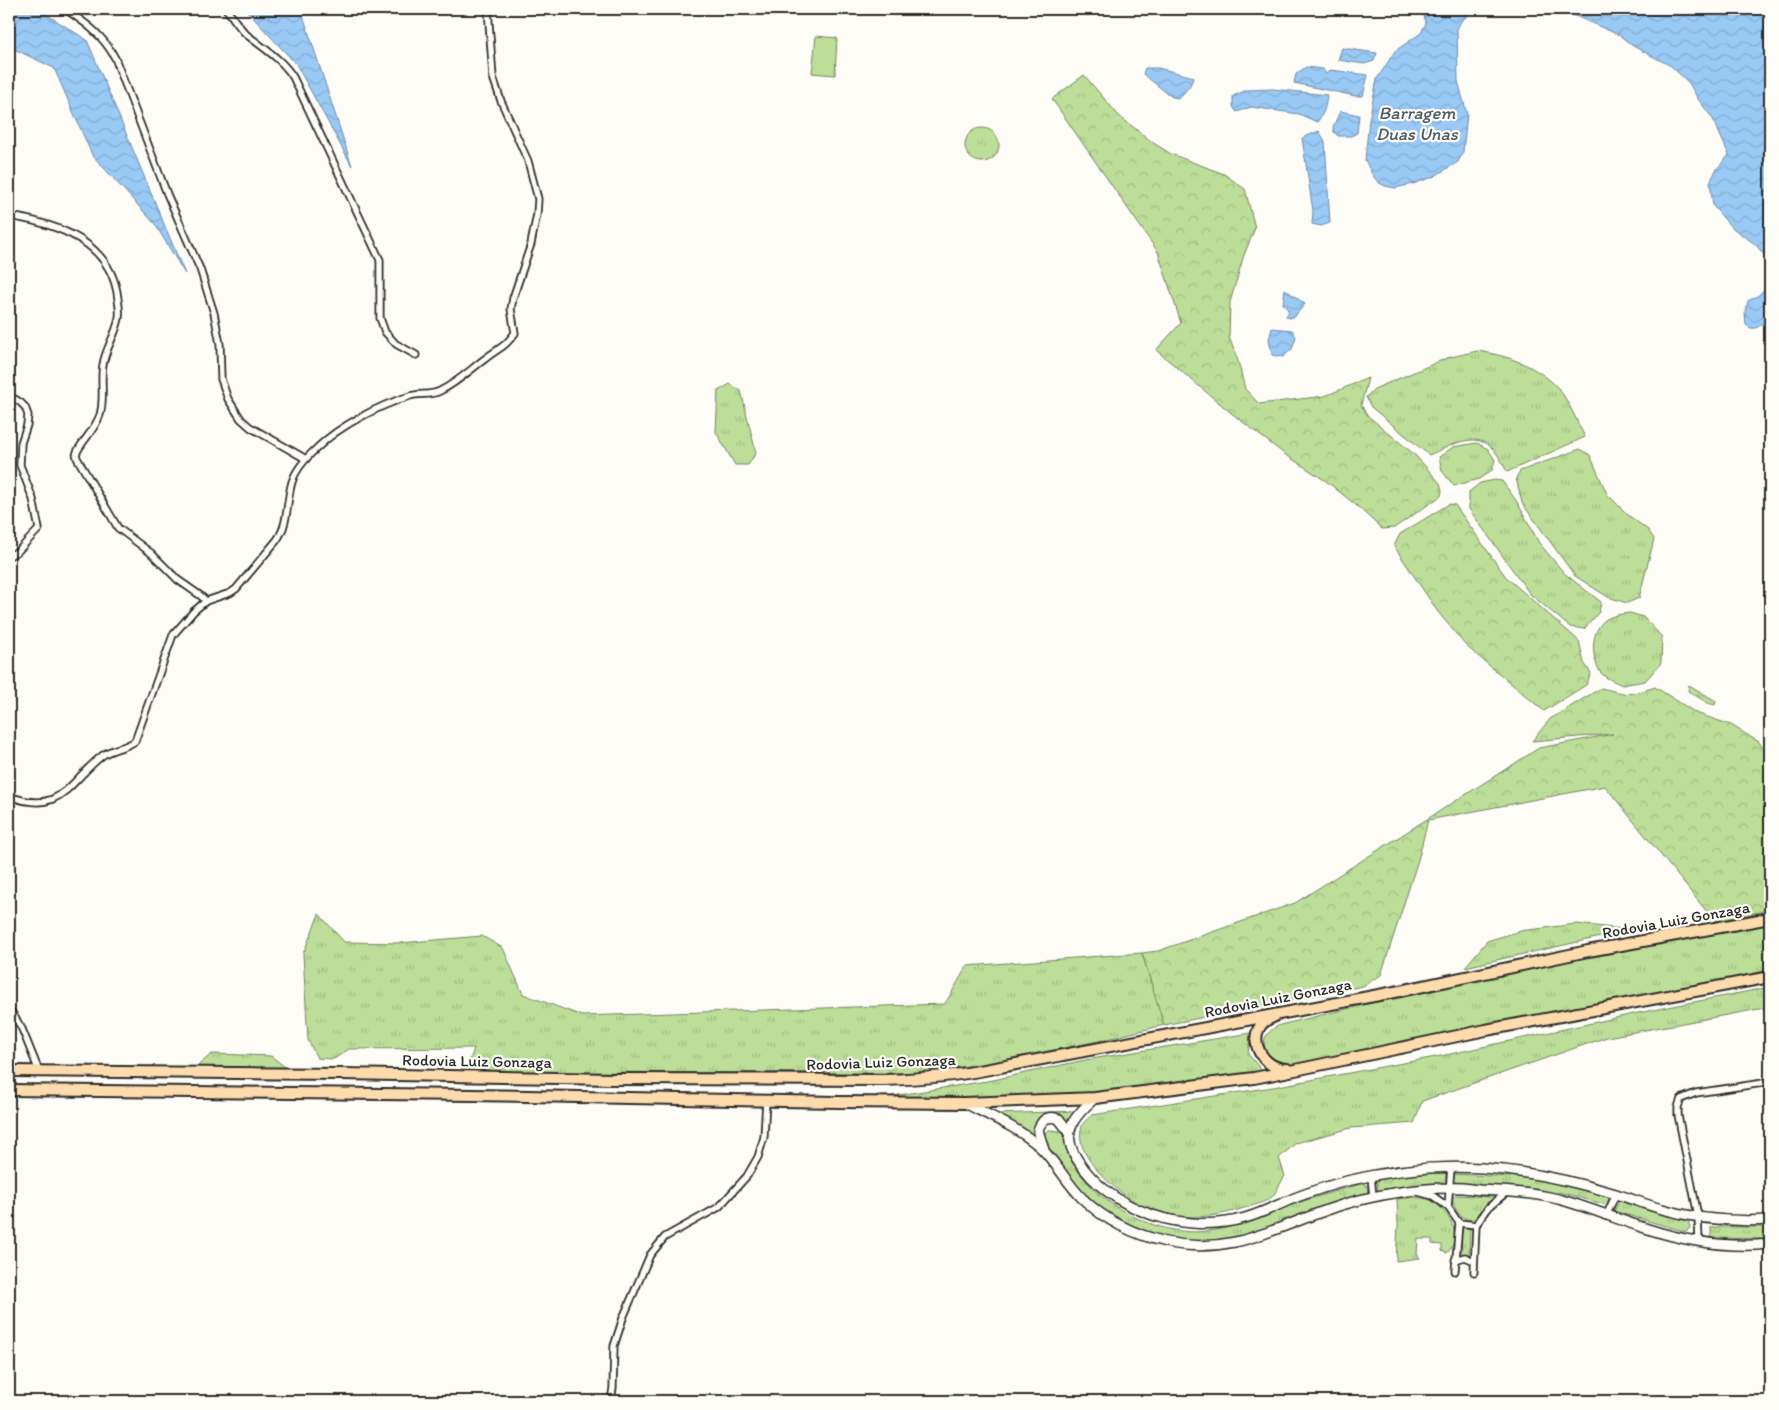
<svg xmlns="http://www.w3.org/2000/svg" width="1779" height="1410" font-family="Itim,sans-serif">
  <defs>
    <pattern id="grass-tufts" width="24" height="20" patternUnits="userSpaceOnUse" patternTransform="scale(1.25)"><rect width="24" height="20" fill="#bcde98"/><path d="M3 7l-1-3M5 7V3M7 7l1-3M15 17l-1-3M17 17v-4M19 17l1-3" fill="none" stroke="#a2bf83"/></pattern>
    <pattern id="forest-crowns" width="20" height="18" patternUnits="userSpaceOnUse" patternTransform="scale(1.25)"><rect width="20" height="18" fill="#bcde98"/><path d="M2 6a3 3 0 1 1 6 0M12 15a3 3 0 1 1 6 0" fill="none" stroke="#a2bf83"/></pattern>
    <pattern id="water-waves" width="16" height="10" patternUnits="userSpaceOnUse" patternTransform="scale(1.25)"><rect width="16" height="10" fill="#99c9f5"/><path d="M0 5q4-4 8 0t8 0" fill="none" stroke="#84add2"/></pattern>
  </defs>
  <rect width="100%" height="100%" fill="#fdfcf7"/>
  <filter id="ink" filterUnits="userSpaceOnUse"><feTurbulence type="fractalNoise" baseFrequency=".02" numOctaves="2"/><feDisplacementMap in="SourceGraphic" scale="10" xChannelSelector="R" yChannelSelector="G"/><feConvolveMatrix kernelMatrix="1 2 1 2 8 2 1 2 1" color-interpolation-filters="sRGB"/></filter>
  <g filter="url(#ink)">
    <!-- grass -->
    <g fill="url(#grass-tufts)" stroke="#748462">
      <circle cx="982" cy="145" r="17"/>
      <path d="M1477,351c30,4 61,15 82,38 9,11 19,35 26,48l-78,35c-4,-8 -9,-18 -15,-24 -18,-18 -44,-1 -63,7l-58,-48 -5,-10 8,-8 73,-31z"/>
      <path d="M730,384l11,7 15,62 -8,12h-13l-19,-33 2,-41z"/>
      <path d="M1477,443l11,6 7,11 -3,10 -13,9 -25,7 -12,-15 -3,-14 14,-10z"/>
      <path d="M1580,449l10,6 17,39 21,21 20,15 6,9 -15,59 -12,5 -19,-6 -33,-21 -53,-73 -6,-25 4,-7z"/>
      <path d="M1495,480l7,1 15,21 22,41 26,31 36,28 -2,10 -15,17 -14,-2 -40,-33 -61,-85v-17l11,-9z"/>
      <path d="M1630,613l13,4 19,20 -1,26 -16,18 -23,4c-6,-3 -17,-7 -21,-12 -9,-13 -11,-36 0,-49 6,-8 19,-10 29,-11z"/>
      <path d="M1689,685l27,16 -1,4 -7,-2 -20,-12z"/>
      <path d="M319,914l25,28 56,1 82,-7 21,12 20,46 59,22 363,-12 22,-38 175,-13 22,72 -61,15 -105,21 -78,12 -419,-1 -33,-6 6,-18 -125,1 -15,10 -17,-1 -9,-18 -5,-86z"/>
      <path d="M1770,917v60l-479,90 -17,-3c-13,-16 -15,-29 6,-39l308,-74z"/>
      <path d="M1577,924l55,6 -167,37 22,-26 33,-10z"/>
      <path d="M1770,987v20l-163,30 -185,64 -8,22 -63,5 -55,15 -17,15 6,18c-4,6 -8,14 -12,20 -7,7 -23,10 -32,13 -20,6 -43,10 -64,7 -11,-2 -24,-6 -34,-10 -23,-11 -72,-50 -61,-80 1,-4 7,-8 10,-11l181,-28 168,-31 197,-43z"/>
      <path d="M1251,1033l-3,21 15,18 -97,17 -145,9h-141l113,-18 92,-20z"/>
      <path d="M212,1054l59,2 19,15h-99z"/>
      <path d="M1076,1111l-7,16 -26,-11 -4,31 -44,-31 2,-2z"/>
      <path d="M1048,1130c25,0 17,13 22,28 2,6 9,14 13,19 21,28 63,50 98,54 39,5 75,-13 110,-26 24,-8 49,-15 73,-22l4,5 -1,7 -118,42 -54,7 -62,-12 -30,-19 -40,-38 -20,-34 2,-8z"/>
      <path d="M1446,1171v14l-68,7 -1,-12 39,-7z"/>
      <path d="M1453,1174l57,3 7,-3 91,20 1,4 -2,7 -48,-13 -3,3 -56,-8 -48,-3z"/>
      <path d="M1456,1195l37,2v4c-6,4 -11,14 -17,17 -14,6 -22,-9 -24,-20z"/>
      <path d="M1414,1197c5,1 12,1 16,3 18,9 35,37 17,53l-5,-2v-6l-10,-1v-5h-14l-1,15 3,4 -24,3 2,-36 -1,-26z"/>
      <path d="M1620,1200l68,19 2,9 -4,4 -72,-21z"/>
      <path d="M1465,1227l5,2 -1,25 -2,2 -3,-1 -3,-4 1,-22z"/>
      <path d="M1711,1227h59v12l-59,-1z"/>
    </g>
    <!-- forest -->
    <g fill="url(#forest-crowns)" stroke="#748462">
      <path d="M1084,75l35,41 36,28 16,10 53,20 21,15 10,39 -11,27 -14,47 -1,35 9,24 7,28 14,15 66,-8 43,-18 -7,27 7,11 47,39 25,28 2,7 -1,6 -47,32 -12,1 -25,-23 -31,-25 -43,-28 -53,-41 -74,-62 25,-27 -23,-71 -106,-153z"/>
      <path d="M1449,504l6,1 51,72 73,64 5,22 7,10 -5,12 -42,26 -78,-65 -28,-34 -44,-66 6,-12z"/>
      <path d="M1655,687l41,26 35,12 28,17 11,17v150l-54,14 -111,-137 -177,34 -10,40 -37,115 -18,11 -199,39 -22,-72 16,-2 137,-48 244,-155 74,-14 -81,7 18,-22 51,-31c27,6 25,9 54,-1z"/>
    </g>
    <!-- park -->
    <path fill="#bcde98" stroke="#748462" d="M816,36l21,2 -2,37 -23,-2z"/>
    <!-- water -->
    <g fill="url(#water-waves)" stroke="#6d8aa4">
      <path d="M9,9h29l49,31 98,234 -30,-50 -63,-69 -38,-87 -38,-18 -7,-1z"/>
      <path d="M245,9h56l51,157 -56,-102z"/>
      <path d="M1422,9h54l-15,12 -4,8 1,52 9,33 -4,38 -5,10 -25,15 -20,7 -18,4 -10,-2 -7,-4 -5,-6 -8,-16 4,-40 8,-41 18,-28 26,-18 5,-10z"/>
      <path d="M1564,9h206v253l-15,-18 -24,-17 -18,-21 -3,-24 6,-12 13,-15 -16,-36 -15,-20 -9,-16 -18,-17 -38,-20 -14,-11 -46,-20z"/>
      <path d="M1342,48l35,5 -3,8 -10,3 -26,-4z"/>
      <path d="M1306,67l17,2 3,5 5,-4 37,5 -5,21h-8l-61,-13 2,-9z"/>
      <path d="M1145,68h13l36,9 -5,10 -10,11 -7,-1 -29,-23z"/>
      <path d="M1273,89l54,6c-1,11 -3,19 -10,27l-18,-8 -48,-7 -14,5 -4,-5v-11l14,-6z"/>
      <path d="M1340,111l19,4 -2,18 -6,3h-13l-4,-4 -1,-5z"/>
      <path d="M1319,131l6,10 5,82 -9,3 -9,-2 1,-13 -11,-73z"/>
      <path d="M1770,282v38l-14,8h-6l-4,-3 -1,-12 3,-12 11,-6z"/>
      <path d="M1285,289l20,15 -10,12 -6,2 -3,-2 3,-5 -6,-7z"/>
      <path d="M1272,328l20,2 4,7 -4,12 -9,8 -11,-2 -3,-16z"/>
    </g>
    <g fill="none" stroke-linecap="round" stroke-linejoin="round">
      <!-- minor casing -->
      <g stroke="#2b2b2b" stroke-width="9">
        <g id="minor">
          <path d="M65,9c21,14 38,26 50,49l52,136 33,75 14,44 6,31 1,35 7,20 13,20 9,8 56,32"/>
          <path d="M226,9c7,8 12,17 20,25 17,14 35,24 47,43l87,183v58l5,14 11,12 20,11"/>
          <path d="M9,216c49,8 103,26 109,83 1,6 2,13 1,19 -3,17 -14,31 -16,47 -3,17 2,33 -3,50 -5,14 -15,23 -22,35 -2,4 -2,4 -1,8l41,70 33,25 27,27 23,16 5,5"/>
          <path d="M9,398l6,1 5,3 5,5 3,8 -1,10 -6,18 -1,22 13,34 6,30 -21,22 -9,5"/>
          <path d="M9,796c53,20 59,-14 94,-41 10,-7 23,-7 32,-14l38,-106 21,-24 12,-10 24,-8 6,-4 41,-49c12,-17 9,-38 15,-58 4,-13 15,-25 25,-34 22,-22 63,-43 93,-52 10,-3 20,0 30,-5 18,-9 31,-22 46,-33 14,-11 18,-10 29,-25l-4,-24 2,-11 18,-54 6,-30 1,-15 -10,-38 -27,-60 -8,-24 -5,-68"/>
          <path d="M9,1008l13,21 17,42"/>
          <path d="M1451,1167l-3,40 11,16 17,2 13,-18 18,-15"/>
          <path d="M1371,1176l2,21"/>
          <path d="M1418,1192l15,4 15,11"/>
          <path d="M1607,1214l9,-20"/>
          <path d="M1699,1241l-1,-25 -20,-101v-8l3,-8 15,-6 74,-11"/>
          <path d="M1455,1260l10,-3 9,4"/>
          <path d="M1455,1271l4,-48"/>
          <path d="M1474,1272l2,-47"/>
          <path d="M611,1401l2,-13 1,-42 9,-28 27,-63 15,-18 54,-30 28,-31 11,-19 6,-20 2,-37"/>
        </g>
      </g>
      <!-- secondary casing -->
      <g stroke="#2b2b2b" stroke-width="12">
        <g id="secondary">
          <path d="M1095,1098c-21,18 -35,34 -18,61 34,53 109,76 168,59 18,-5 34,-14 52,-21 16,-6 33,-12 50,-16 44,-11 89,-16 135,-13 46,3 91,13 134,26 16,5 31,11 46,15 34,10 73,13 108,11"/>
          <path d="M965,1103c25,13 54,25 75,44 16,15 26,35 42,51 22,22 53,37 84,44 69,15 114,-18 176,-37 32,-10 74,-17 108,-17 10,-1 20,1 30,2 26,1 53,3 78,9 30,8 58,20 87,29 39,13 84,20 125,16"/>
          <path d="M1044,1150l-6,-20c4,-11 10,-15 21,-11l10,13"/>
        </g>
      </g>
      <!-- trunk casing -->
      <g stroke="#2b2b2b" stroke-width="14">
        <g id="trunk">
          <path d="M1273,1017c-30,10 -16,52 14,52"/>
          <path d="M9,1071l334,3 269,5 272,1c36,-1 71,-4 106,-11l410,-78 188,-40 182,-33"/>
          <path d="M9,1090l462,5 367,7 126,1 131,-5 159,-20 46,-9 186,-39 284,-53"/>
        </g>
      </g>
      <!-- minor -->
      <use href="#minor" stroke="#fdfcf7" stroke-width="5.5"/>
      <!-- secondary -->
      <use href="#secondary" stroke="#fdfcf7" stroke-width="9"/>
      <!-- trunk -->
      <use href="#trunk" stroke="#fddbac" stroke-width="10"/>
    </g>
  </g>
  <g text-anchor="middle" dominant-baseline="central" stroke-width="4.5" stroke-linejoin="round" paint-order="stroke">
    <!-- street labels -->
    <g font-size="16" fill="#2b2b2b" stroke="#fdfcf7">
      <text transform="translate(1676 920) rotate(-10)">Rodovia Luiz Gonzaga</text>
      <text transform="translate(1278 998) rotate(-11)">Rodovia Luiz Gonzaga</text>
      <text transform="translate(477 1061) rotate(1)">Rodovia Luiz Gonzaga</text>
      <text transform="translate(881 1062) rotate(-2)">Rodovia Luiz Gonzaga</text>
    </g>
    <!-- water labels -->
    <g font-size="18" font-style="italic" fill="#4c5a68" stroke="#fdfcf7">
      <text x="1417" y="113">Barragem<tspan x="1417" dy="21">Duas Unas</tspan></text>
    </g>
  </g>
  <!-- margin -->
  <rect width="1779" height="1410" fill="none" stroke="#fdfcf7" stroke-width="30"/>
  <rect x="15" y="15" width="1749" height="1380" fill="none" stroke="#2b2b2b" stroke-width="2" filter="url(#ink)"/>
</svg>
